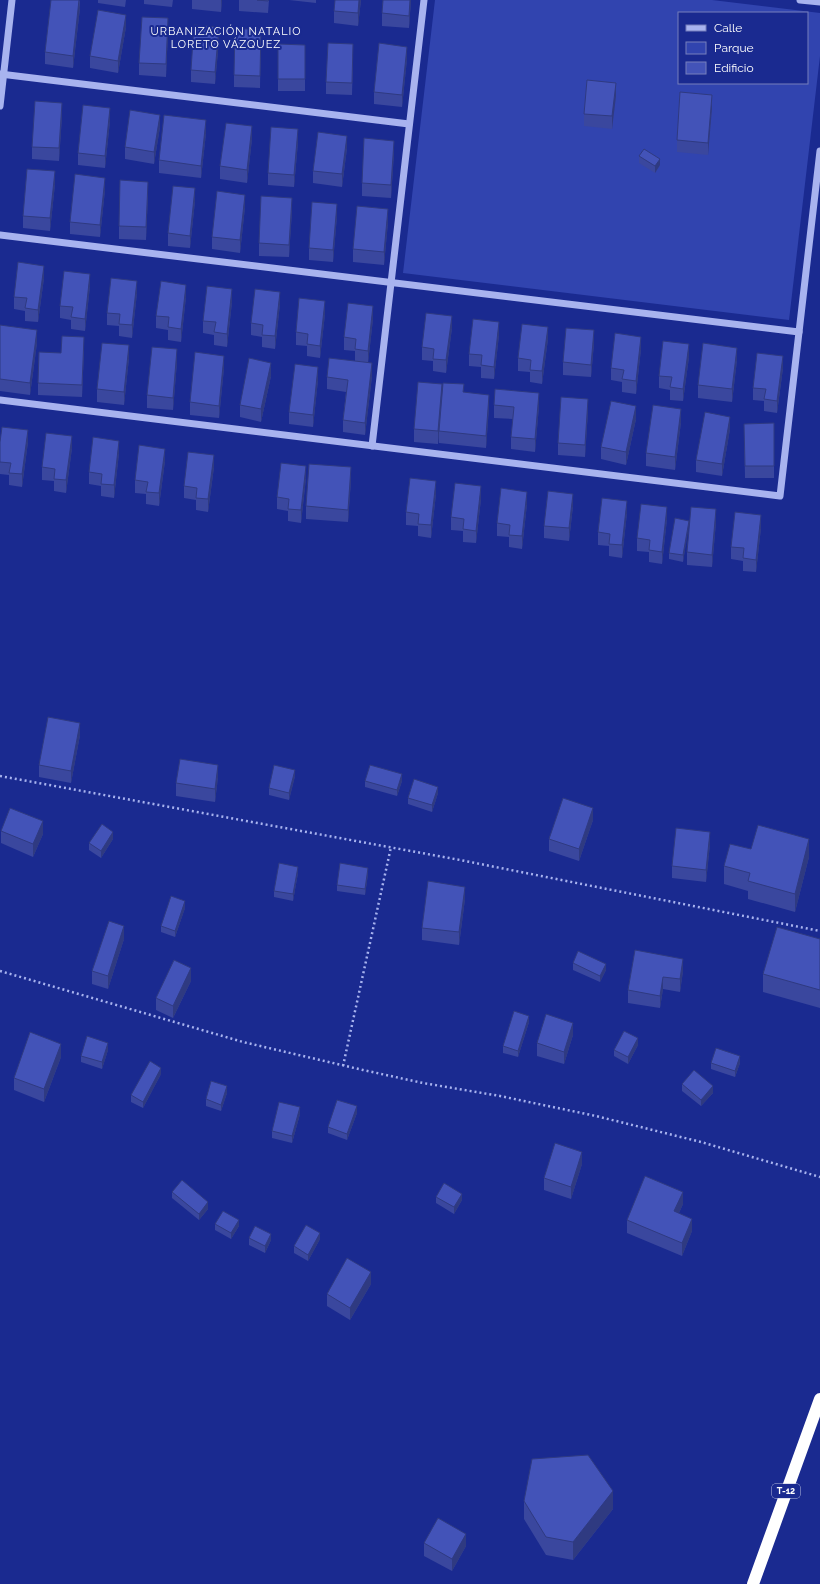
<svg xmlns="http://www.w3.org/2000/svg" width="820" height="1584" font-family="Raleway,sans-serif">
  <rect width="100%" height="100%" fill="#1a2a90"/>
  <!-- green -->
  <path fill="#3144af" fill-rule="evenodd" d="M435,0h277l108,13v43l-31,264 -386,-47zM679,13h128v70h-128z"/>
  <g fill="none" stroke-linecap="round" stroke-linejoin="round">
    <!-- path -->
    <g stroke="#a8b3ef" stroke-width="2.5" stroke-dasharray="2 3" stroke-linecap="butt">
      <path d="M0,776l460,84 360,71"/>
      <path d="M0,971l243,71 120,28 60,13 77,13 96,20 105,26 119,35"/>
      <path d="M343,1066l48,-219"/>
    </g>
    <!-- minor -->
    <g stroke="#a8b3ef" stroke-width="7">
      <path d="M800,0l20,2"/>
      <path d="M0,74l409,50"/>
      <path d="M0,106l12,-106"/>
      <path d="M0,235l799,97"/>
      <path d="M0,400l780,96 40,-345"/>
      <path d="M372,446l52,-446"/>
    </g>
    <!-- highway -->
    <path stroke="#fff" stroke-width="12" d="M753,1584l67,-185"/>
  </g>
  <!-- wall -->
  <g fill="#3a479e">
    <path d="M80,0v8l-7,60 -28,-4v-12z"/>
    <path d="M98,0h28l-1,7 -27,-4z"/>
    <path d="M144,0h29l-1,7 -28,-3z"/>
    <path d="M192,0h30l-1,12 -29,-3z"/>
    <path d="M239,0h30l-1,13 -29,-2z"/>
    <path d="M289,0h27v3z"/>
    <path d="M361,0l-3,26 -24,-3v-12z"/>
    <path d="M383,0h28l-2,28 -27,-2v-13z"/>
    <path d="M126,27l-8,46 -28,-5v-12z"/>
    <path d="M261,29l-1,59 -26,-1v-12z"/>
    <path d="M168,31l-2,46 -27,-2v-12z"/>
    <path d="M219,40l-4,44 -24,-2v-12z"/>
    <path d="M278,44l27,1v46h-27z"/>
    <path d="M353,56l-1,39 -26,-1v-12z"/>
    <path d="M407,59l-5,48 -28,-3v-12z"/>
    <path d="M616,96l-4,33 -28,-3v-12z"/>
    <path d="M712,108l-4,47 -31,-3v-12z"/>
    <path d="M62,116l-3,45 -27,-2v-12z"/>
    <path d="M110,121l-5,47 -27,-3v-12z"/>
    <path d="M160,127l-6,37 -29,-5v-12z"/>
    <path d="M206,133l-5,45 -42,-5v-13z"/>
    <path d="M252,139l-5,44 -27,-4v-13z"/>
    <path d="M298,142l-4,45 -26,-2v-12z"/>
    <path d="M347,148l-5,39 -29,-4v-12z"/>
    <path d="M394,153l-3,45 -29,-2v-13z"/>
    <path d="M639,156l21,9 -5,8 -16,-10z"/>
    <path d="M55,184l-5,47 -27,-3v-12z"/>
    <path d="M105,190l-5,47 -30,-3v-12z"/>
    <path d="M148,194l-2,46 -27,-1v-13z"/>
    <path d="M195,201l-5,47 -22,-2v-13z"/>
    <path d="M245,207l-5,46 -28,-4v-12z"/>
    <path d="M292,210l-3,47 -30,-1v-13z"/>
    <path d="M337,216l-4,46 -24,-2v-12z"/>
    <path d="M388,222l-4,43 -31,-3v-13z"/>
    <path d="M44,278l-6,44 -13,-1v-10l-11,-2v-12z"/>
    <path d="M90,286l-5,45 -14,-2v-9l-11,-2v-12z"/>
    <path d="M137,293l-5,45 -13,-2v-10l-12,-1v-12z"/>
    <path d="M186,297l-5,45 -13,-2v-10l-12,-2v-12z"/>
    <path d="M232,302l-5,45 -13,-2v-10l-11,-2v-12z"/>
    <path d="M280,304l-5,45 -13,-2v-10l-11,-2v-12z"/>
    <path d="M325,314l-5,44 -13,-2v-10l-11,-1v-13z"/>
    <path d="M373,319l-5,44 4,13 -7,59 -22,-3v-12l3,-28 -19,-3v-12l28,-16v-10l-11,-1v-13z"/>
    <path d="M0,325l37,18 -7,52 -30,-4z"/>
    <path d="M452,328l-6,45 -13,-2v-10l-11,-1v-13z"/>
    <path d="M499,335l-5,44 -13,-1v-11l-12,-1v-12z"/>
    <path d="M548,339l-6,45 -12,-2v-10l-12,-1v-13z"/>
    <path d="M594,343l-3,34 -28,-2v-13z"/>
    <path d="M84,349l-2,48 -44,-2v-12l23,-30z"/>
    <path d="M641,349l-5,45 -14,-2v-10l-11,-2v-12z"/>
    <path d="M689,357l-6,44 -13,-1v-10l-11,-2v-12z"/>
    <path d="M129,358l-5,47 -27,-3v-13z"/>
    <path d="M737,360l-5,42 -34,-4v-13z"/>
    <path d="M177,362l-4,48 -26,-2v-13z"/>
    <path d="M224,368l-5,50 -29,-3v-13z"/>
    <path d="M783,368l-6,45 -13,-2v-10l-11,-1v-12z"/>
    <path d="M271,376l-10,46 -21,-5v-12z"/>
    <path d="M318,380l-5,47 -24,-3v-12z"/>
    <path d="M464,392l25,15 -3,41 -47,-5v-12z"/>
    <path d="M442,397l-4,47 -24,-2v-13z"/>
    <path d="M494,405l45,1 -4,46 -24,-3v-12l2,-18 -19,-1z"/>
    <path d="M588,411l-3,46 -27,-2v-12z"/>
    <path d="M636,419l-10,46 -25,-6v-12z"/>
    <path d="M681,422l-6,48 -29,-4v-13z"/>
    <path d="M774,423v55h-29l-1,-54z"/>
    <path d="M730,429l-8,47 -26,-4v-12z"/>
    <path d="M0,442h28l-6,45 -13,-2v-10l-9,-1z"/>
    <path d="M72,448l-6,45 -12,-2v-10l-12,-1v-13z"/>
    <path d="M119,453l-5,45 -13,-2v-10l-12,-2v-12z"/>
    <path d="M165,461l-6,45 -13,-2v-10l-11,-1v-13z"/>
    <path d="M214,467l-6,45 -12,-2v-10l-12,-2v-12z"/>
    <path d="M306,478l-5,45 -13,-2v-10l-11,-2v-12z"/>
    <path d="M351,480l-3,42 -42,-3v-13z"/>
    <path d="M436,494l-5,44 -13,-2v-10l-12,-1v-13z"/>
    <path d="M481,499l-5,44 -13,-1v-11l-12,-1v-13z"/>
    <path d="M527,504l-5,45 -13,-2v-10l-12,-1v-13z"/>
    <path d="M573,506l-4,35 -25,-3v-12z"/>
    <path d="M627,513l-5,45 -13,-2v-10l-11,-1v-13z"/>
    <path d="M667,519l-5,45 -13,-2v-10l-12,-1v-13z"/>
    <path d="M689,521l-6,41 -14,-3v-6z"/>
    <path d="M716,522l-4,45 -25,-2v-13z"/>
    <path d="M761,528l-5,44 -13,-1v-10l-12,-2v-12z"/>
    <path d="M80,735l-9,48 -32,-6v-12z"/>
    <path d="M295,776l-6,24 -20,-5v-7z"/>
    <path d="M218,777l-3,25 -39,-6v-13z"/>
    <path d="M365,781h37l-5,15 -32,-9z"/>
    <path d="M438,793l-6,19 -24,-8v-6z"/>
    <path d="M593,820l-14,41 -30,-10v-12z"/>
    <path d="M1,831l42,3 -10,23 -32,-14z"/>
    <path d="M113,839l-12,19 -12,-8v-7z"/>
    <path d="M710,844l-4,38 -34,-4v-12z"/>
    <path d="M751,849l58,8 -14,55 -47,-13v-8l-24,-7v-18z"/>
    <path d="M298,873l-5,28 -19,-4v-6z"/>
    <path d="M368,874l-3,21 -28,-4v-6z"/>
    <path d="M465,899l-6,46 -37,-5v-12z"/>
    <path d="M185,908l-10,29 -14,-5v-6z"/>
    <path d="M124,939l-16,50 -16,-5v-13z"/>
    <path d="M820,939v69l-57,-16v-18z"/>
    <path d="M635,950l48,21 -3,21 -17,-3 -3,19 -32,-5v-13z"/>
    <path d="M573,963l33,7 -6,12 -27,-12z"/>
    <path d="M191,981l-18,37 -17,-8v-12z"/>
    <path d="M529,1022l-11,35 -15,-4v-7z"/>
    <path d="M573,1035l-9,29 -27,-8v-13z"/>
    <path d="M638,1045l-10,19 -14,-8v-6z"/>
    <path d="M108,1050l-6,19 -21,-7v-6z"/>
    <path d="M61,1057l-17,45 -30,-12v-12z"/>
    <path d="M711,1063h29l-5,14 -24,-8z"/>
    <path d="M161,1074l-18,34 -12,-6v-7z"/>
    <path d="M682,1084l31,9 -12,13 -19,-15z"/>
    <path d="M227,1093l-6,18 -15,-5v-7z"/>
    <path d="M357,1113l-10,27 -19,-7v-6z"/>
    <path d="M300,1114l-8,29 -20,-5v-7z"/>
    <path d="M582,1164l-11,35 -27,-9v-12z"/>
    <path d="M172,1192l36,17 -9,11 -27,-22z"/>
    <path d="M436,1197l26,3 -8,14 -18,-11z"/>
    <path d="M683,1204l-4,9 13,18 -10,25 -55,-23v-13z"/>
    <path d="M215,1224l24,2 -8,13 -16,-9z"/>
    <path d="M249,1238l22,2 -6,13 -16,-8z"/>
    <path d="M320,1239l-12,22 -14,-8v-7z"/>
    <path d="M371,1284l-21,36 -23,-14v-12z"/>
    <path d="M524,1501l89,8 -40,51 -27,-5 -22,-36z"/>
    <path d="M424,1543l42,3 -14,25 -28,-15z"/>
  </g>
  <!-- shaded-wall -->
  <g fill="#2f3a81">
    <path d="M79,0l1,8 -7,60v-12z"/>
    <path d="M221,0h1l-1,12z"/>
    <path d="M359,0h2l-3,26v-13z"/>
    <path d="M410,0h1l-2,28v-12z"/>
    <path d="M126,15v12l-8,46v-12z"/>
    <path d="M168,18v13l-2,46v-13z"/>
    <path d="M219,27v13l-4,44v-12z"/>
    <path d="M407,47v12l-5,48v-12z"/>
    <path d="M616,83v13l-4,33v-13z"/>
    <path d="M712,95v13l-4,47v-12z"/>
    <path d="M62,103v13l-3,45v-13z"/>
    <path d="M110,108v13l-5,47v-12z"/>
    <path d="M160,115v12l-6,37v-12z"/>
    <path d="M206,120v13l-5,45v-12z"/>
    <path d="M252,126v13l-5,44v-13z"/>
    <path d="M298,129v13l-4,45v-12z"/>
    <path d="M347,136v12l-5,39v-13z"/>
    <path d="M394,141v12l-3,45v-13z"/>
    <path d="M660,159v6l-5,8v-7z"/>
    <path d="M55,171v13l-5,47v-13z"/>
    <path d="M105,178v12l-5,47v-12z"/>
    <path d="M148,182v12l-2,46v-13z"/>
    <path d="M195,188v13l-5,47v-12z"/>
    <path d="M245,195v12l-5,46v-13z"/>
    <path d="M292,198v12l-3,47v-12z"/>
    <path d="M337,204v12l-4,46v-12z"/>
    <path d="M388,209v13l-4,43v-13z"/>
    <path d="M44,266v12l-6,44v-12z"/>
    <path d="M90,274v12l-5,45v-12z"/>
    <path d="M137,281v12l-5,45v-13z"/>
    <path d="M186,285v12l-5,45v-13z"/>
    <path d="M232,289v13l-5,45v-13z"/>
    <path d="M280,292v12l-5,45v-13z"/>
    <path d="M325,301v13l-5,44v-12z"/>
    <path d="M373,306v13l-5,44v-12z"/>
    <path d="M452,316v12l-6,45v-13z"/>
    <path d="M499,322v13l-5,44v-12z"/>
    <path d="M548,327v12l-6,45v-13z"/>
    <path d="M37,330v13l-7,52v-12z"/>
    <path d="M594,330v13l-3,34v-12z"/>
    <path d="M84,337v12l-2,48v-12z"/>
    <path d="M641,337v12l-5,45v-13z"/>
    <path d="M689,344v13l-6,44v-12z"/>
    <path d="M129,345v13l-5,47v-13z"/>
    <path d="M737,348v12l-5,42v-13z"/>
    <path d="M177,349v13l-4,48v-12z"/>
    <path d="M224,356v12l-5,50v-12z"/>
    <path d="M783,356v12l-6,45v-12z"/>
    <path d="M271,363v13l-10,46v-13z"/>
    <path d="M372,363v13l-7,59v-12z"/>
    <path d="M318,367v13l-5,47v-12z"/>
    <path d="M442,384v13l-4,47v-13z"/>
    <path d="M539,393v13l-4,46v-13z"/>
    <path d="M489,395v12l-3,41v-12z"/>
    <path d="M588,399v12l-3,46v-12z"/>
    <path d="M636,406v13l-10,46v-13z"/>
    <path d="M681,409v13l-6,48v-13z"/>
    <path d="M730,417v12l-8,47v-12z"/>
    <path d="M28,430v12l-6,45v-13z"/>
    <path d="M72,436v12l-6,45v-13z"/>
    <path d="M119,441v12l-5,45v-13z"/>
    <path d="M165,449v12l-6,45v-13z"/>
    <path d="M214,455v12l-6,45v-13z"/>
    <path d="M306,466v12l-5,45v-13z"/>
    <path d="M351,467v13l-3,42v-12z"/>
    <path d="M436,481v13l-5,44v-13z"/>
    <path d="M481,486v13l-5,44v-12z"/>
    <path d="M527,492v12l-5,45v-13z"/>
    <path d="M573,494v12l-4,35v-13z"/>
    <path d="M627,501v12l-5,45v-13z"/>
    <path d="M667,507v12l-5,45v-12z"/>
    <path d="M716,509v13l-4,45v-12z"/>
    <path d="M761,515v13l-5,44v-12z"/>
    <path d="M689,521v6l-6,35v-7z"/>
    <path d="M80,723v12l-9,48v-12z"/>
    <path d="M218,765v12l-3,25v-13z"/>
    <path d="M295,770v6l-6,24v-7z"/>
    <path d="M402,774v7l-5,15v-6z"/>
    <path d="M438,787v6l-6,19v-7z"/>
    <path d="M593,808v12l-14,41v-12z"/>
    <path d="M43,821v13l-10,23v-13z"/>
    <path d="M113,832v7l-12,19v-7z"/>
    <path d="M710,832v12l-4,38v-12z"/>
    <path d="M809,839v18l-14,55v-18z"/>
    <path d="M298,867v6l-5,28v-7z"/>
    <path d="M368,868v6l-3,21v-6z"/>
    <path d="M465,887v12l-6,46v-13z"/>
    <path d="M185,901v7l-10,29v-6z"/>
    <path d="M124,926v13l-16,50v-13z"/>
    <path d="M683,959v12l-3,21v-13z"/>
    <path d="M606,964v6l-6,12v-6z"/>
    <path d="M191,968v13l-18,37v-12z"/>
    <path d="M663,977v12l-3,19v-12z"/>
    <path d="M529,1016v6l-11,35v-6z"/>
    <path d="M573,1023v12l-9,29v-12z"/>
    <path d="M638,1038v7l-10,19v-7z"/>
    <path d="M108,1043v7l-6,19v-7z"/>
    <path d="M61,1044v13l-17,45v-13z"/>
    <path d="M740,1056v7l-5,14v-6z"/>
    <path d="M161,1068v6l-18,34v-6z"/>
    <path d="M227,1086v7l-6,18v-6z"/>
    <path d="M713,1086v7l-12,13v-6z"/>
    <path d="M357,1106v7l-10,27v-6z"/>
    <path d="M300,1107v7l-8,29v-7z"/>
    <path d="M582,1152v12l-11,35v-12z"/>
    <path d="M683,1192v12l-9,20v-13z"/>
    <path d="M462,1194v6l-8,14v-7z"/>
    <path d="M208,1202v7l-9,11v-6z"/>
    <path d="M692,1219v12l-10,25v-13z"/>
    <path d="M239,1220v6l-8,13v-6z"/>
    <path d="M320,1233v6l-12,22v-6z"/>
    <path d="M271,1234v6l-6,13v-7z"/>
    <path d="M371,1272v12l-21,36v-12z"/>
    <path d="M613,1491v18l-40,51v-18z"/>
    <path d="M466,1534v12l-14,25v-12z"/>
  </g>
  <!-- building -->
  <g fill="#4353b8" stroke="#2f3a81">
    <path d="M51,0h28l-6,56 -28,-4z"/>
    <path d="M257,0h12l-1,1z"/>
    <path d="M335,0h24l-1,13 -24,-2z"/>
    <path d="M383,0h27l-1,16 -27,-3z"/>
    <path d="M98,10l28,5 -8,46 -28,-5z"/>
    <path d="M142,17l26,1 -2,46 -27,-1z"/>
    <path d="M194,25l25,2 -4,45 -24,-2z"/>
    <path d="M235,29h26l-1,47 -26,-1z"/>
    <path d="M328,43l25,1 -1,39 -26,-1z"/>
    <path d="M379,43l28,4 -5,48 -28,-3z"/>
    <path d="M278,44l27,1v34h-27z"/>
    <path d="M587,80l29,3 -4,33 -28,-2z"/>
    <path d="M680,92l32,3 -4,48 -31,-3z"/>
    <path d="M35,101l27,2 -3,45 -27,-1z"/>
    <path d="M83,105l27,3 -5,48 -27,-3z"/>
    <path d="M130,110l30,5 -6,37 -29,-5z"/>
    <path d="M164,115l42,5 -5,46 -42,-6z"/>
    <path d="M226,123l26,3 -5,44 -27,-4z"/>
    <path d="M271,127l27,2 -4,46 -26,-2z"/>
    <path d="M318,132l29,4 -5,38 -29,-3z"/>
    <path d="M364,138l30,3 -3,44 -29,-2z"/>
    <path d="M644,149l16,10 -5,7 -16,-10z"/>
    <path d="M27,169l28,2 -5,47 -27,-2z"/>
    <path d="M75,174l30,4 -5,47 -30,-3z"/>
    <path d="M120,180l28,2 -2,45 -27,-1z"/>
    <path d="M173,186l22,2 -5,48 -22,-3z"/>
    <path d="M217,191l28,4 -5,45 -28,-3z"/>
    <path d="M261,196l31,2 -3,47 -30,-2z"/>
    <path d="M312,202l25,2 -4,46 -24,-2z"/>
    <path d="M357,206l31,3 -4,43 -31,-3z"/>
    <path d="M18,262l26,4 -6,44 -13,-2 2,-10 -13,-1z"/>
    <path d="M64,271l26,3 -5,45 -14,-2 2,-10 -13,-1z"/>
    <path d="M111,278l26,3 -5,44 -13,-1 1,-10 -13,-1z"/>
    <path d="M161,281l25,4 -5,44 -13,-2 1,-10 -13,-1z"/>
    <path d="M207,286l25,3 -5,45 -13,-2 2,-10 -13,-1z"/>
    <path d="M255,289l25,3 -5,44 -13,-1 1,-10 -12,-2z"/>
    <path d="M299,298l26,3 -5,45 -13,-2 1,-10 -12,-2z"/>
    <path d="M348,303l25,3 -5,45 -13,-2 1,-10 -12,-2z"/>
    <path d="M426,313l26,3 -6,44 -13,-1 1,-10 -12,-2z"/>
    <path d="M473,319l26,3 -5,45 -13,-2 1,-10 -13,-1z"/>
    <path d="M522,324l26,3 -6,44 -12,-1 1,-10 -13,-2z"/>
    <path d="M0,325l37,5 -7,53 -30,-4z"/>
    <path d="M566,328l28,2 -3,35 -28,-3z"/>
    <path d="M615,333l26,4 -5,44 -14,-2 2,-9 -13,-2z"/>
    <path d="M62,336l22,1 -2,48 -44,-2 1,-31 22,1z"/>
    <path d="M663,341l26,3 -6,45 -13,-2 2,-10 -13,-1z"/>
    <path d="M102,343l27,2 -5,47 -27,-3z"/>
    <path d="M703,343l34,5 -5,41 -34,-4z"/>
    <path d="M152,347l25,2 -4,49 -26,-3z"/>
    <path d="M195,352l29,4 -5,50 -29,-4z"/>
    <path d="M757,353l26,3 -6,45 -13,-2 2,-10 -13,-1z"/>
    <path d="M249,358l22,5 -10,46 -21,-4z"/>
    <path d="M329,358l43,5 -7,60 -22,-3 5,-40 -21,-3z"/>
    <path d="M295,364l23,3 -5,48 -24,-3z"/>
    <path d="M418,382l24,2 -4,47 -24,-2z"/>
    <path d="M443,383l21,1 -1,8 26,3 -3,41 -47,-5z"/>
    <path d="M495,389l44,4 -4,46 -24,-2 3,-30 -20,-2z"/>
    <path d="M561,397l27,2 -3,46 -27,-2z"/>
    <path d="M611,401l25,5 -10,46 -25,-5z"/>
    <path d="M653,405l28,4 -6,48 -29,-4z"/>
    <path d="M705,412l25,5 -8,47 -26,-4z"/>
    <path d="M774,423v43h-29l-1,-42z"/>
    <path d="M2,427l26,3 -6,44 -13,-1 2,-10 -11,-1v-20z"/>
    <path d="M46,433l26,3 -6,44 -12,-1 1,-10 -13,-2z"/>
    <path d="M93,437l26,4 -5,44 -13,-1 1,-10 -13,-2z"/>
    <path d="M139,445l26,4 -6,44 -13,-1 2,-10 -13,-2z"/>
    <path d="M188,452l26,3 -6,44 -12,-1 1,-10 -13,-2z"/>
    <path d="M281,463l25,3 -5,44 -13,-1 1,-10 -12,-2z"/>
    <path d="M309,464l42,3 -3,43 -42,-4z"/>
    <path d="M410,478l26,3 -5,44 -13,-1 1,-10 -13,-2z"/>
    <path d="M455,483l26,3 -5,45 -13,-2 1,-10 -13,-2z"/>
    <path d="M501,488l26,4 -5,44 -13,-1 1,-10 -13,-2z"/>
    <path d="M548,491l25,3 -4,34 -25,-2z"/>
    <path d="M602,498l25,3 -5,44 -13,-1 1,-10 -12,-2z"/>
    <path d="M641,504l26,3 -5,45 -13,-2 1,-10 -13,-2z"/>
    <path d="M691,507l25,2 -4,46 -25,-3z"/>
    <path d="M735,512l26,3 -5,45 -13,-2 1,-10 -13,-1z"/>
    <path d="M675,518l14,3 -6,34 -14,-2z"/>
    <path d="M48,717l32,6 -9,48 -32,-6z"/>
    <path d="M180,759l38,6 -3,24 -39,-6z"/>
    <path d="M274,765l21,5 -6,23 -20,-5z"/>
    <path d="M370,765l32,9 -5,16 -32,-9z"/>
    <path d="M414,779l24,8 -6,18 -24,-7z"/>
    <path d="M563,798l30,10 -14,41 -30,-10z"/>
    <path d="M10,808l33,13 -10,23 -32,-13z"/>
    <path d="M102,824l11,8 -12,19 -12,-8z"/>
    <path d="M758,825l51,14 -14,55 -47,-13 2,-8 -26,-7 6,-22 21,5z"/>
    <path d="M676,828l34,4 -4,38 -34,-4z"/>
    <path d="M279,863l19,4 -5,27 -19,-3z"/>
    <path d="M340,863l28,5 -3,21 -28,-4z"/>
    <path d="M428,881l37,6 -6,45 -37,-4z"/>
    <path d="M171,896l14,5 -10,30 -14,-5z"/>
    <path d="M109,921l15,5 -16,50 -16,-5z"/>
    <path d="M777,927l43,12v51l-57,-16z"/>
    <path d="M635,950l48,9 -3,20 -17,-2 -3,19 -32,-6z"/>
    <path d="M578,951l28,13 -6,12 -27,-13z"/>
    <path d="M174,960l17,8 -18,38 -17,-8z"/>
    <path d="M514,1011l15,5 -11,35 -15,-5z"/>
    <path d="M546,1014l27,9 -9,29 -27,-9z"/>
    <path d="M624,1031l14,7 -10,19 -14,-7z"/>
    <path d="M30,1032l31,12 -17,45 -30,-11z"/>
    <path d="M87,1036l21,7 -6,19 -21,-6z"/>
    <path d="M716,1048l24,8 -5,15 -24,-8z"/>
    <path d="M150,1061l11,7 -18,34 -12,-7z"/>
    <path d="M694,1070l19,16 -12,14 -19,-16z"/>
    <path d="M211,1081l16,5 -6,19 -15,-6z"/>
    <path d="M337,1100l20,6 -10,28 -19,-7z"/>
    <path d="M279,1102l21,5 -8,29 -20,-5z"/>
    <path d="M555,1143l27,9 -11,35 -27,-9z"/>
    <path d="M645,1176l38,16 -9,19 18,8 -10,24 -55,-23z"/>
    <path d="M182,1180l26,22 -9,12 -27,-22z"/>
    <path d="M444,1183l18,11 -8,13 -18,-10z"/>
    <path d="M223,1211l16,9 -8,13 -16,-9z"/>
    <path d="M306,1225l14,8 -12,22 -14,-9z"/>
    <path d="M255,1226l16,8 -6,12 -16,-8z"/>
    <path d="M347,1258l24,14 -21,36 -23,-14z"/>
    <path d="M588,1455l25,36 -40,51 -27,-5 -22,-36 8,-42z"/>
    <path d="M438,1518l28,16 -14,25 -28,-16z"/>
  </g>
  <g text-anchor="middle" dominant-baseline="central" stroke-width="4" stroke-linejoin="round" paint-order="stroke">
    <!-- shield labels -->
    <rect fill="#1a2a90" stroke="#babfde" stroke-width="1" x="772" y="1484" width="28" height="14" rx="3"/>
    <g font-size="9" font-weight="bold" fill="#fff">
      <text x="786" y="1491">T-12</text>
    </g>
    <!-- neighbourhood labels -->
    <g font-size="11" letter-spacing="1" fill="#fff" stroke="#1a2a90">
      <text x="226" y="31">URBANIZACIÓN NATALIO<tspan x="226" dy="13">LORETO VÁZQUEZ</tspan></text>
    </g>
  </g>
  <!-- legend -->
  <rect x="678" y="12" width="130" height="72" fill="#1a2a90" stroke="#767fbc"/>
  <rect x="686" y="25" width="20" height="6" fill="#a8b3ef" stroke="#767fbc"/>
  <text x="714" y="32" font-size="12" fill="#ffffff">Calle</text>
  <rect x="686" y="42" width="20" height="12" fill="#3144af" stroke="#767fbc"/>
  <text x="714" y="52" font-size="12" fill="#ffffff">Parque</text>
  <rect x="686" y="62" width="20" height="12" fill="#4353b8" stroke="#767fbc"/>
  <text x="714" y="72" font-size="12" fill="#ffffff">Edificio</text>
</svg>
